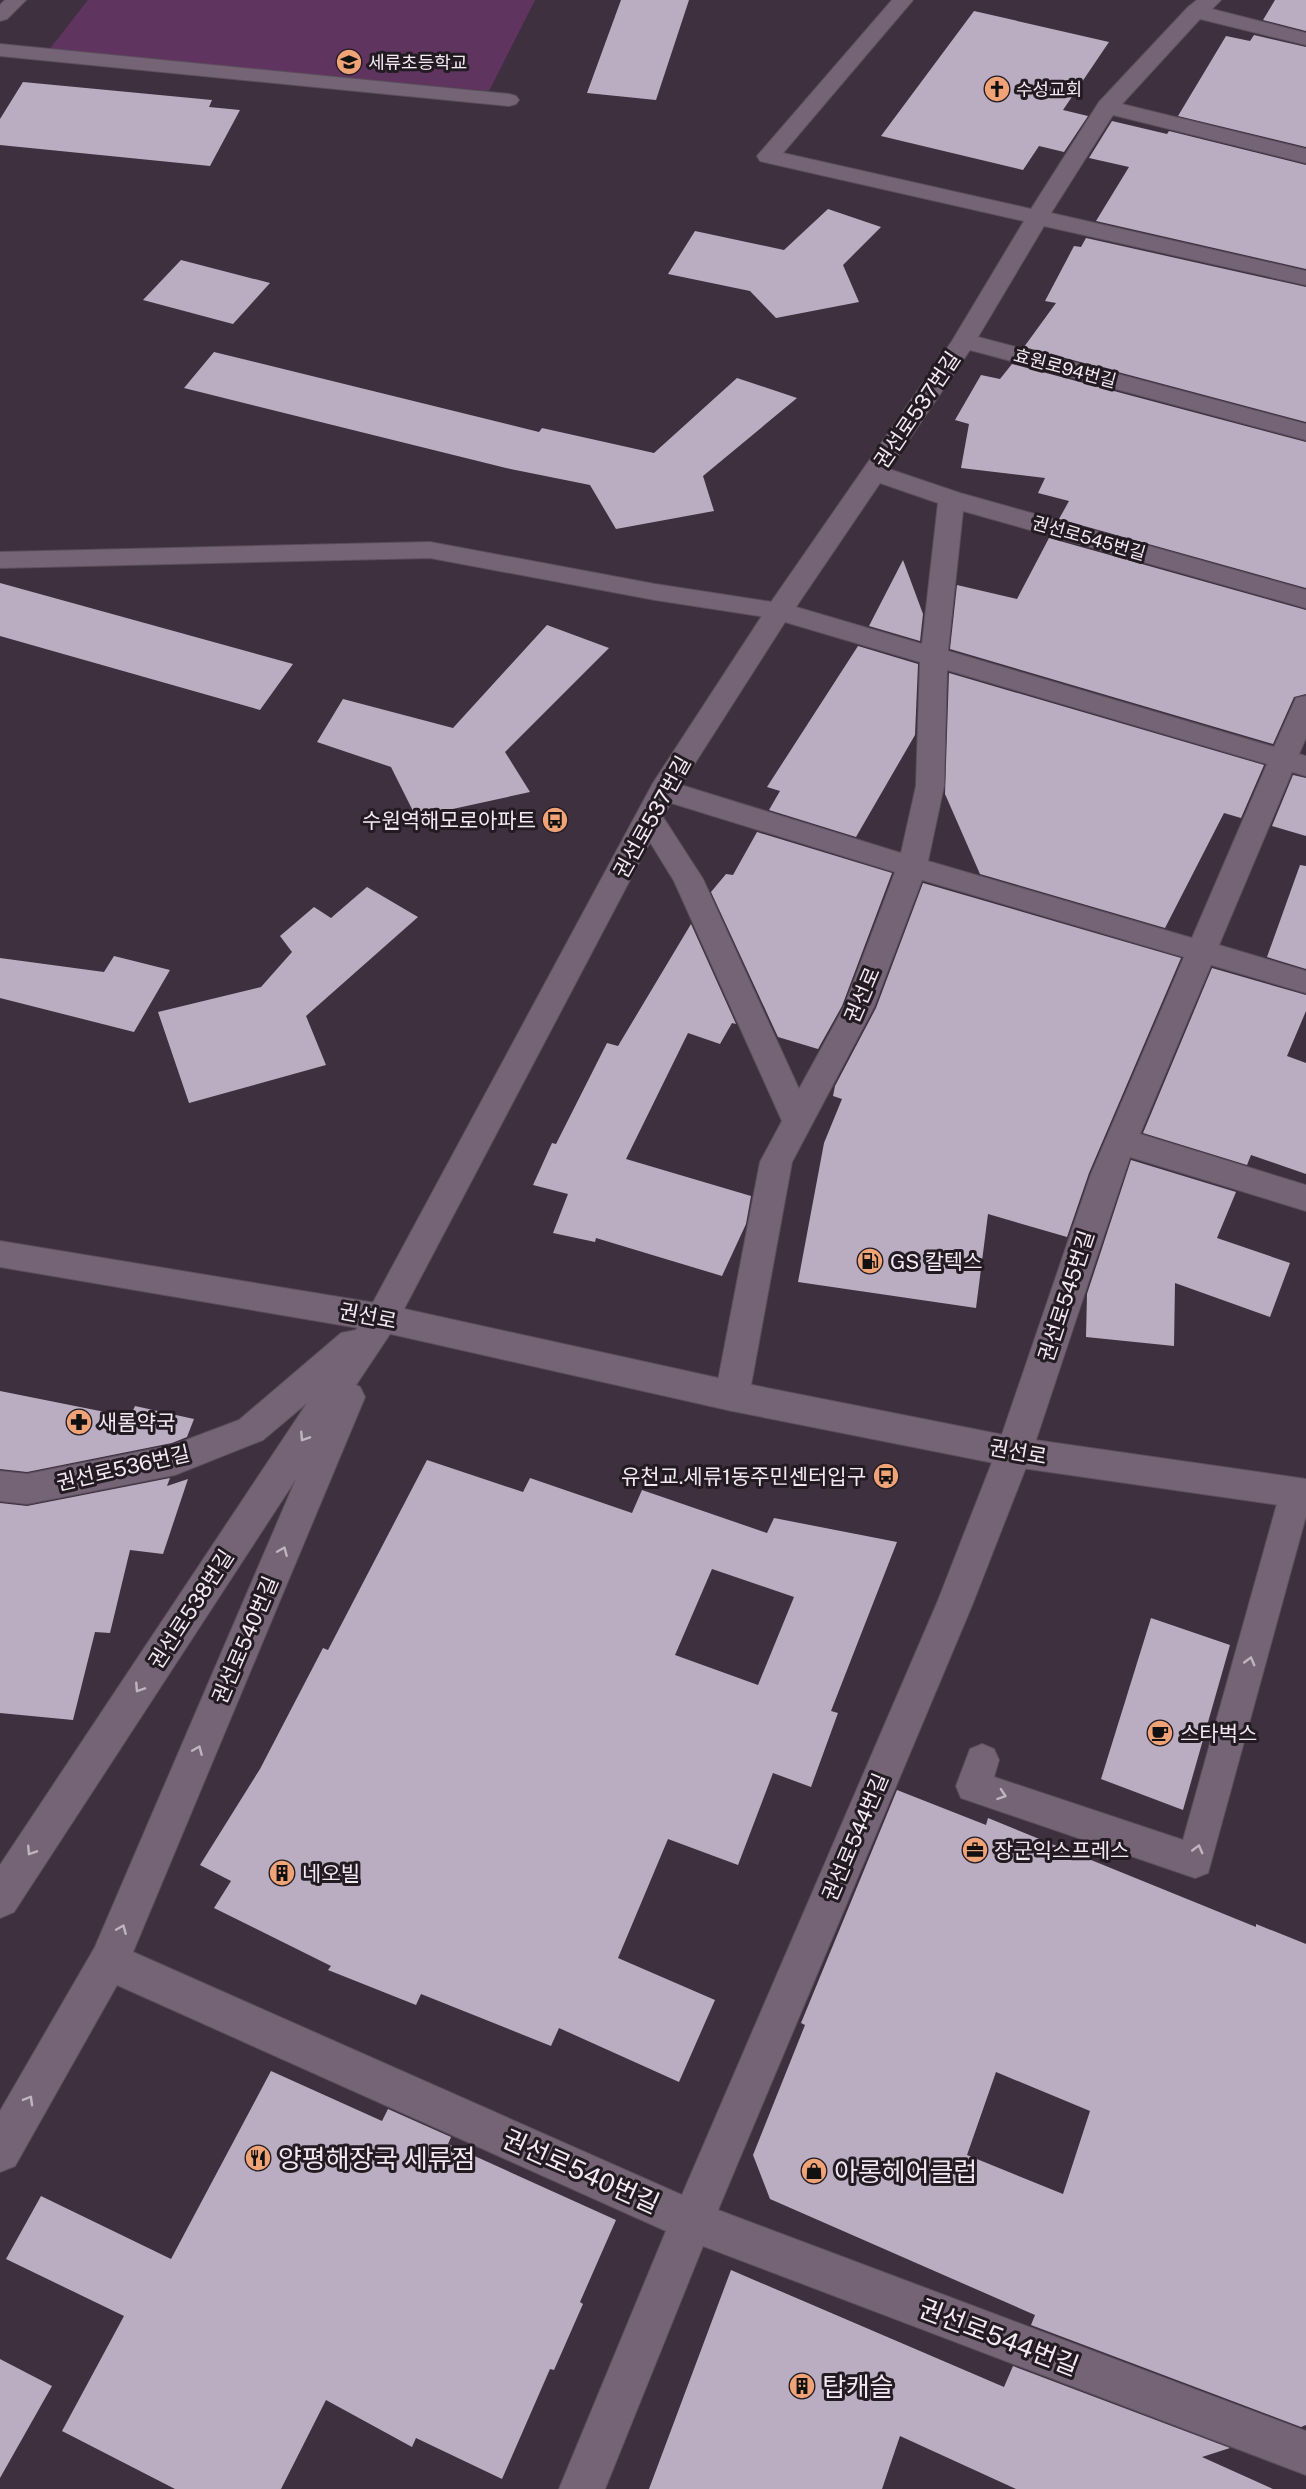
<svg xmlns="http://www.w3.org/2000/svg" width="1306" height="2489" font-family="'Public Sans','Noto Sans KR',sans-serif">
  <rect width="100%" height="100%" fill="#3f303f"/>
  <!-- green -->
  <path fill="#5f3560" d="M88,0h447l-46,91 -440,-41z"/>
  <!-- building -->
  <g fill="#baadc2" fill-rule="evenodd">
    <path d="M621,0h68l-33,100 -69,-7z"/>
    <path d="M1275,0h31v31l-43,-11z"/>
    <path d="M974,11l135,31 -46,68 25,6 -24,36 -25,-6 -16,24 -142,-34z"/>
    <path d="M1254,35l52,12v100l-128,-31 48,-80 24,5z"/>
    <path d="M23,82l189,18 -3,7 31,3 -30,56 -210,-21v-26z"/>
    <path d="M1112,121l55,13 2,-3 137,34v104l-210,-48 33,-54 -40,-9z"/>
    <path d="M828,209l53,18 -38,38 16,37 -83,16 -26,-27 -82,-17 27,-43 89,19z"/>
    <path d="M1086,238l220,49v135l-282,-75 32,-44 -11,-2 29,-55 7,1z"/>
    <path d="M181,260l89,23 -37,41 -90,-24z"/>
    <path d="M214,352l325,80 3,-4 112,25 83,-75 60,20 -94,78 11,35 -98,18 -26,-44 -84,-17 -322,-80z"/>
    <path d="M1012,364l294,78v146l-247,-69 10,-18 -31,-8 7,-15 -84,-10 8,-44 -14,-4 26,-45 19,4z"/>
    <path d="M1049,538l257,72v84l-12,3 -21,47 -323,-95 7,-64 60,14z"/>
    <path d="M903,560l20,54 -3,27 -51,-15z"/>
    <path d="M0,583l293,81 -33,46 -260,-74z"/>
    <path d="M547,625l62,23 -104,104 25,40 -114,25 -25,-50 -74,-25 26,-43 110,29z"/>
    <path d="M858,646l60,18 -3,71 -59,102 -87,-27 11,-19 -13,-4z"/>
    <path d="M949,673l315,92 -23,53 -17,-5 -59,115 -185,-54 -35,-80z"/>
    <path d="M1293,775l13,3v58l-34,-10z"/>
    <path d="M757,832l135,41 -50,133 -24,43 -40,-12 -67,-145 15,-18 7,1z"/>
    <path d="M1300,865l6,1v103l-39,-12z"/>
    <path d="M923,883l258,75 -92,215 -22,64 -79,-23 -12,94 -178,-26 26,-139 18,-44 -9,-3 2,-10 41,-78z"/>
    <path d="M367,887l51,30 -112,99 20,49 -137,38 -31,-91 103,-25 31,-35 -12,-16 34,-29 17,11z"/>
    <path d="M691,924l45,100 -4,-1 -12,21 -32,-11 -62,126 125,37 -5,28 -24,52 -126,-38 -1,4 -42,-9 15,-39 -35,-9 19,-42 4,1 51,-101 11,3z"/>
    <path d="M114,956l56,14 -36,62 -134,-34v-40l104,14z"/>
    <path d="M1212,968l94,27v16l-19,45 19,7v111l-55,-19 -4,10 -104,-32z"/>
    <path d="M1131,1160l105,32 -19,46 73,25 -20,54 -95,-34 -1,63 -88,-9 1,-43z"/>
    <path d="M0,1391l130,26 5,-11 59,13 -7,18 -15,6 -145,29 -27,-3z"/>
    <path d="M427,1460l96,32 7,-14 102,35 10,-23 125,43 7,-15 123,24 -66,169 7,2 -27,74 -38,-14 -35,92 -70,-26 -50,119 97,42 -36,82 -120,-54 -8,18 -130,-52 -5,11 -88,-35 3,-4 -117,-58 17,-27 -31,-16 60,-96 63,-121 5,2zM712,1569l82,28 -36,88 -83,-30z"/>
    <path d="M170,1478l-3,8 21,-7 -25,75 -33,-4 -20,83 -15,-1 -22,88 -73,-7v-210l27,3z"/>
    <path d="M1151,1618l79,27 -47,165 -82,-31z"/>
    <path d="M897,1790l89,35 2,-7 268,109v-3l50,20v481l-5,2 -270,-102 4,-10 -265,-116 -17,-44 52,-130 -4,-2zM996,2072l94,39 -27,83 -96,-39z"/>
    <path d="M271,2071l111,50 6,-12 63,28 -3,7 168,76 -36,82 3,2 -29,66 -4,-1 -48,110 -86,-41 -4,9 -86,-47 -45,89h-106l-113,-58 62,-115 -118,-57 35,-63 130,63z"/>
    <path d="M731,2270l273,117 9,-21 217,82 -28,9 71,32h-257l-116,-53 -18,53h-233z"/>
    <path d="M0,2359l52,27 -52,92z"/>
  </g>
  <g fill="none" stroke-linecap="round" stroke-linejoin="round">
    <!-- lane casing -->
    <g stroke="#5b4e5b" stroke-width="2">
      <g id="lane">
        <path d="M5,0h21l-19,19 -7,2v-16z"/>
        <path d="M0,44l509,50 7,2 3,4 -3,4 -7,2 -509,-50z"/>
        <path d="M430,542l225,42 124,19 9,2 3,6 -3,6 -9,2 -124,-19 -225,-42 -430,10v-16z"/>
        <path d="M1296,1479l10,4v33l-98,357 -13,5 -234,-80 -5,-12 14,-37 12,-5 12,5 5,11 -5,17 189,63 97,-347 5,-10z"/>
      </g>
    </g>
    <!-- street casing -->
    <g stroke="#5b4e5b" stroke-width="2">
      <path id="street" d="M892,0h21l-130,153 248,56 68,-107 89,-95 9,-7h24l-9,9 94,24v12l-106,-26 -78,85 184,45v14l-193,-48 -62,98 255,58v14l-262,-59 -66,111 328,87v16l-336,-90 -81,119 71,24 346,97v18l-343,-97 -15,140 326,96 22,-49 10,-2v42l-7,16 7,2v20l-14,-4 -73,173 87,26v22l-95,-28 -71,169 166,51v26l-176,-54 -98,295 -59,151 -255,607 588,221v44l-603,-229 -98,243h-46l107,-258 -549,-246 -102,181 -15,6v-61l95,-164 201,-468 -282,433 -14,6v-53l307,-462 -44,37 -88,35 -148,29 -27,-3v-30l27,3 146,-29 66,-25 102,-87 15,-3 14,-22 283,-525 116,-178 183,-264 72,-120 -256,-58 -8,-2 -3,-5zM880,483l58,20 -16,141 -126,-37zM785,622l135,40 -4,124 -15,67 -220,-68zM947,670l320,94 -75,174 -264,-77 16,-75zM671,803l224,69 -51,135 -45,82 -96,-210 -40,-62zM650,842l24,39 108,240 -22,41 -45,234 5,10 12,5 12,-5 5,-10 43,-234 82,-155 48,-127 262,77 -93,217 -95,278 -59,151 -255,592 -549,-243 232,-555 -5,-10 -4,-2 38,-57z"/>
    </g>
    <!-- secondary casing -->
    <g stroke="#5b4e5b" stroke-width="2">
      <path id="secondary" d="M0,1241l382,63 350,77 282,56 292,42v30l-292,-42 -282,-56 -350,-79 -382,-65z"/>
    </g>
    <!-- lane -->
    <use href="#lane" fill="#756475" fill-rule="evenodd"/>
    <!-- street -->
    <use href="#street" fill="#756475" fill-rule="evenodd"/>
    <!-- secondary -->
    <use href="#secondary" fill="#756475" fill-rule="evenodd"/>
  </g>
  <!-- one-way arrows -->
  <defs><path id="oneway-chevron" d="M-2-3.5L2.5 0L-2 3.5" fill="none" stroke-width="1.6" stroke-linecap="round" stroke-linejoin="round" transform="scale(1.5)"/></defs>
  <g stroke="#c1b4c1">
    <use href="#oneway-chevron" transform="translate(304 1437) rotate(123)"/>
    <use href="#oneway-chevron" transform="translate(283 1551) rotate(-67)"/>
    <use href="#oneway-chevron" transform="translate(1250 1661) rotate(-75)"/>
    <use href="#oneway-chevron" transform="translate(139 1688) rotate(123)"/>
    <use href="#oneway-chevron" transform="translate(198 1750) rotate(-67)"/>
    <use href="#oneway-chevron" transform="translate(1002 1795) rotate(19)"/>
    <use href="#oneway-chevron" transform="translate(1198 1849) rotate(-75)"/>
    <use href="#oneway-chevron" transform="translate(31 1851) rotate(123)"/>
    <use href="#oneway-chevron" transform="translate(122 1929) rotate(-67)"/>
    <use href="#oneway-chevron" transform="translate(29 2100) rotate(-60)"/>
  </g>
  <!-- icons -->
  <defs>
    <g id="school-disc" transform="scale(1.35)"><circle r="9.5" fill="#efa377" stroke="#221b21"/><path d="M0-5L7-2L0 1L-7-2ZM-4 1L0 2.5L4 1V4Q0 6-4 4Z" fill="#111"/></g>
    <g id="church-disc" transform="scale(1.35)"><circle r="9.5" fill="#efa377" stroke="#221b21"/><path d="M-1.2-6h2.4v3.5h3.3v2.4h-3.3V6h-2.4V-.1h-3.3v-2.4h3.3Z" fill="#111"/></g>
    <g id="bus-disc" transform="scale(1.35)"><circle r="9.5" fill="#efa377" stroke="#221b21"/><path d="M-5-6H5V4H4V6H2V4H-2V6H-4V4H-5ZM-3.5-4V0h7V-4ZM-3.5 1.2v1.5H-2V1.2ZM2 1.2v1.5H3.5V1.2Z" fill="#111"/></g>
    <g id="fuel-disc" transform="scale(1.35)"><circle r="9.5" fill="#efa377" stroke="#221b21"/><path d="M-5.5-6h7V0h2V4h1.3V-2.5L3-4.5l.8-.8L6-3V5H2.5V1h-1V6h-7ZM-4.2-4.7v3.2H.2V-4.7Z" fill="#111"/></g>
    <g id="pharmacy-disc" transform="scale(1.35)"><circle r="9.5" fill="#efa377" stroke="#221b21"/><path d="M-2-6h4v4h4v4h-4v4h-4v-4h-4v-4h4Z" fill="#111"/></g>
    <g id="cafe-disc" transform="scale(1.35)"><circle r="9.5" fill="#efa377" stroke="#221b21"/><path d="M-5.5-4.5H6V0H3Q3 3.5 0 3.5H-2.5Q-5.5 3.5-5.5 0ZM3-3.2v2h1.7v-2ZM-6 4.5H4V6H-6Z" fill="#111"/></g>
    <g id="office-disc" transform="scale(1.35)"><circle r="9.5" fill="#efa377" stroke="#221b21"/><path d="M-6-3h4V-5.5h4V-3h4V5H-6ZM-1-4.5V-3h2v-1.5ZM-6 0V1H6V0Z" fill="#111"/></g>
    <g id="building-disc" transform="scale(1.35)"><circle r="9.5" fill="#efa377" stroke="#221b21"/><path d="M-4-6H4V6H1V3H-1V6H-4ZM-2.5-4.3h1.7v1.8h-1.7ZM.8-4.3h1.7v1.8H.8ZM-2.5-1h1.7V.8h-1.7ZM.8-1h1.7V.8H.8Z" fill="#111"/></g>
    <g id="restaurant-disc" transform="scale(1.35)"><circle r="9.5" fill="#efa377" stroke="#221b21"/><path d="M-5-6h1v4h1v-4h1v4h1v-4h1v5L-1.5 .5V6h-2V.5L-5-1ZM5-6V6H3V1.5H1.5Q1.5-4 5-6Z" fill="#111"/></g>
    <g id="shop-disc" transform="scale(1.35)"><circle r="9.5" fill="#efa377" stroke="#221b21"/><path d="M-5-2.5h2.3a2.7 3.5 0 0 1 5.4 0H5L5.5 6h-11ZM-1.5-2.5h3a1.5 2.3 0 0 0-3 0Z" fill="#111"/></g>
  </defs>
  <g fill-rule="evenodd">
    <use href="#school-disc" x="349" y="62"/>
    <use href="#church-disc" x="997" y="89"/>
    <use href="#bus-disc" x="555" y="820"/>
    <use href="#fuel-disc" x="870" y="1261"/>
    <use href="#pharmacy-disc" x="79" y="1422"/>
    <use href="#bus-disc" x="886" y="1476"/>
    <use href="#cafe-disc" x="1160" y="1733"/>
    <use href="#office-disc" x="975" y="1850"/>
    <use href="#building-disc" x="282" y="1873"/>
    <use href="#restaurant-disc" x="258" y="2158"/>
    <use href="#shop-disc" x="814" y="2171"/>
    <use href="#building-disc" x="802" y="2386"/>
  </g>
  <g text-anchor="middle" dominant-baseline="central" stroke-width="6" stroke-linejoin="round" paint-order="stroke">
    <!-- far-poi labels -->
    <g font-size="18" fill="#f3e9f3" stroke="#221b21" text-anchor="start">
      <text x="368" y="62">세류초등학교</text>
      <text x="1016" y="89">수성교회</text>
    </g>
    <!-- far-street labels -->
    <g font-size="18" fill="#f3e9f3" stroke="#221b21">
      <text transform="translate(1065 368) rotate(15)">효원로94번길</text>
      <text transform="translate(1089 538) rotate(16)">권선로545번길</text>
    </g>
    <!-- street labels -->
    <g font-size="21" fill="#f3e9f3" stroke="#221b21">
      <text transform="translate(917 410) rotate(-56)">권선로537번길</text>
      <text transform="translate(652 817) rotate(-61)">권선로537번길</text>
      <text transform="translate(862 995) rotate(-67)">권선로</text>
      <text transform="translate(1066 1296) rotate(-72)">권선로545번길</text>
      <text transform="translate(368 1316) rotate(11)">권선로</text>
      <text transform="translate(1018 1452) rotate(10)">권선로</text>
      <text transform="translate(123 1468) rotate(-13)">권선로536번길</text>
      <text transform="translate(191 1609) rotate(-57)">권선로538번길</text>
      <text transform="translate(245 1640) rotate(-67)">권선로540번길</text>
      <text transform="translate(855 1837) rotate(-67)">권선로544번길</text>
    </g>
    <!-- poi labels -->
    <g font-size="21" fill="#f3e9f3" stroke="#221b21" text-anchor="start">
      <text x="536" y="820" text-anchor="end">수원역해모로아파트</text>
      <text x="890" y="1261">GS 칼텍스</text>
      <text x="98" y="1422">새롬약국</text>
      <text x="866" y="1476" text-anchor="end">유천교.세류1동주민센터입구</text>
      <text x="1180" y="1733">스타벅스</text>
      <text x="994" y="1850">장군익스프레스</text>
      <text x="302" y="1873">네오빌</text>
    </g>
    <!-- near-poi labels -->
    <g font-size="26" fill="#f3e9f3" stroke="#221b21" text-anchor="start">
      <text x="278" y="2158">양평해장국 세류점</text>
      <text x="834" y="2171">아롱헤어클럽</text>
      <text x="822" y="2386">탑캐슬</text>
    </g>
    <!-- near-street labels -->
    <g font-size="26" fill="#f3e9f3" stroke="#221b21">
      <text transform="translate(581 2171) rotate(24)">권선로540번길</text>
      <text transform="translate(999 2337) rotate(21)">권선로544번길</text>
    </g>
  </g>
</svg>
